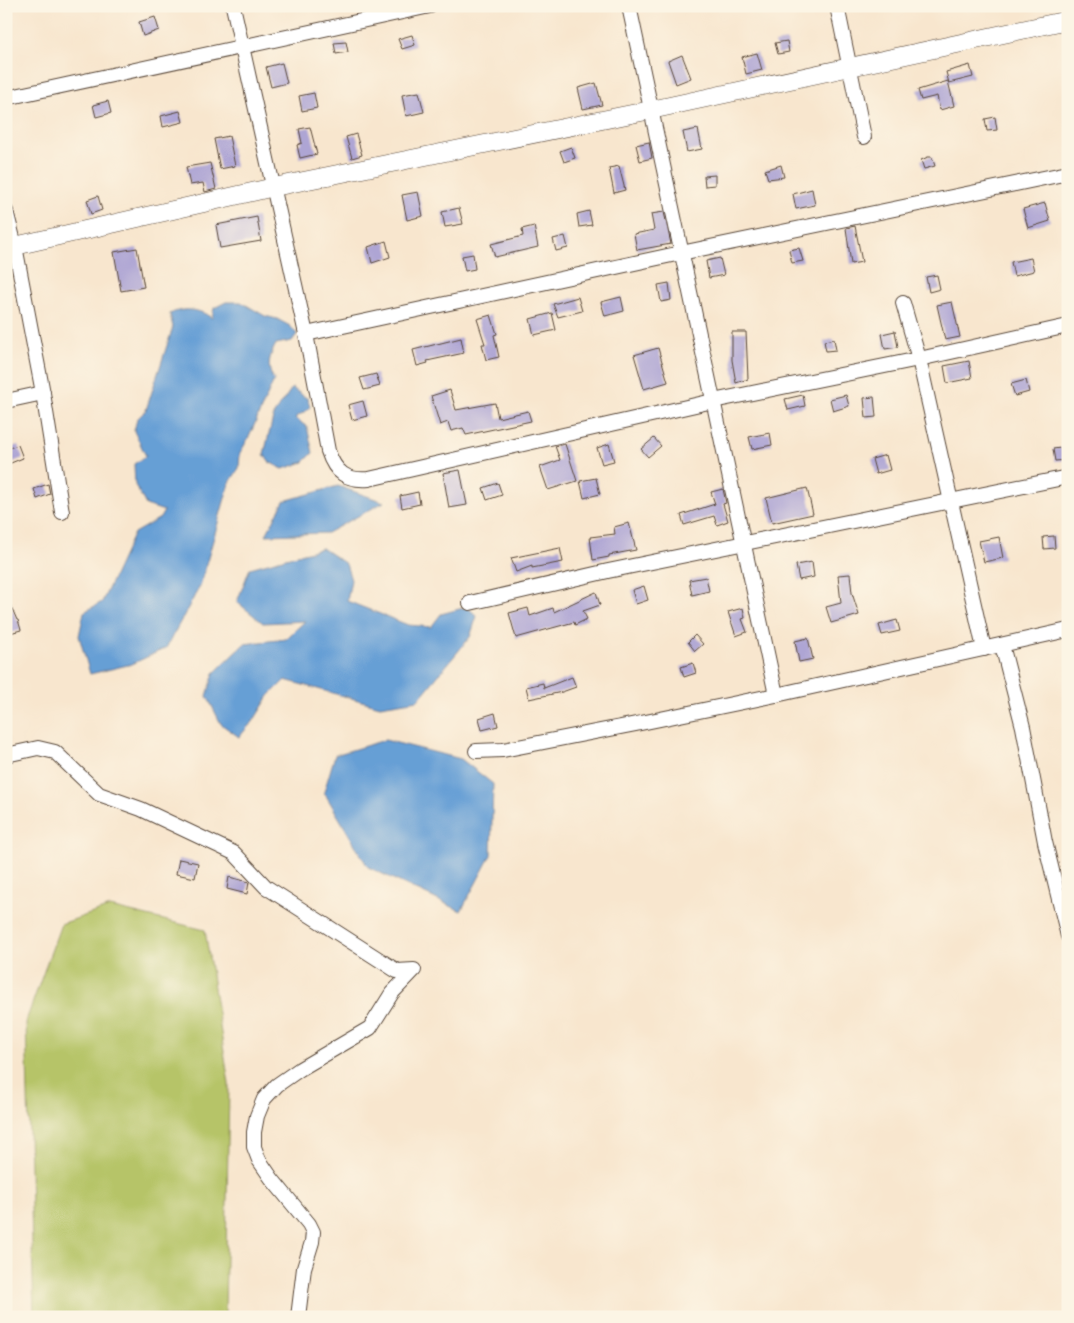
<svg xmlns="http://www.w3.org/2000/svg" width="1074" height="1323" font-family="'Balsamiq Sans',sans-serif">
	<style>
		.green { fill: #b6c467; stroke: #787742 }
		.water { fill: #669fd5; stroke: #50647a }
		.building { fill: #aea5d4 }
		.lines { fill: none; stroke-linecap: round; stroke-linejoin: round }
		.minor-casing { stroke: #574638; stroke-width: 16 }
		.tertiary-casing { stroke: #574638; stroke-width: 19 }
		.minor { stroke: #fff; stroke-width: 14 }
		.tertiary { stroke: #fff; stroke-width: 18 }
	</style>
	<rect width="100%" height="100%" fill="#fcf5e5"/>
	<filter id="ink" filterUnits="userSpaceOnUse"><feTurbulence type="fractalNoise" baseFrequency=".02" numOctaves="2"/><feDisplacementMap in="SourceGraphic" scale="10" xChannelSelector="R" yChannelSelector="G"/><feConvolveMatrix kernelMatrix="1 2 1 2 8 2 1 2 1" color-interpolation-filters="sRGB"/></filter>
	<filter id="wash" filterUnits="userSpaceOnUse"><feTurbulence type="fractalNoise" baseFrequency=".0096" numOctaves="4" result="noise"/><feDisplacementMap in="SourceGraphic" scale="20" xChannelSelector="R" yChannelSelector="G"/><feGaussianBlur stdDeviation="1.12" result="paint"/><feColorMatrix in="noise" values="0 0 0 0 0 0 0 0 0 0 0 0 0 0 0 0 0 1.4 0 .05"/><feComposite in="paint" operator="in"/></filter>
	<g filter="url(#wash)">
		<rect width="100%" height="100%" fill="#f8e6ce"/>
		<!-- green -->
		<path class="green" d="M 110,907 L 205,930 L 229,1084 L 225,1317 L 34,1317 L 26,1021 L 61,924 Z"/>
		<!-- water -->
		<g class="water">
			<path d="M 226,302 L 241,302 L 265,316 L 277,319 L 290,326 L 297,334 L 292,341 L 276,344 C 269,357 266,367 274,380 L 249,437 L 240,453 L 239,468 L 229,484 L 200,586 L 166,648 L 132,664 L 90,674 L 79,636 L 84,612 L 102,602 L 134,533 L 160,518 L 164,511 L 146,505 L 135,485 L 134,464 L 146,456 L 134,431 L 137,419 L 146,410 L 173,327 L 170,314 C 183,307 200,309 212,318 L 214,308 Z"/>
			<path d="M 292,388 L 308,399 L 310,408 L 295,418 L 307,427 L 313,453 L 304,462 L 283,469 L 269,462 L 264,454 L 274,414 Z"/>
			<path d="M 338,486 L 384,502 L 327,533 L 266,535 L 284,501 Z"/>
			<path d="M 322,548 L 346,564 L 351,580 L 347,601 L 408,625 L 431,627 L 441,614 L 467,607 L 477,616 L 470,637 L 418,700 L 380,706 L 285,680 L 269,696 L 254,720 L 239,737 L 221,724 L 207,696 L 214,673 L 244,644 L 286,639 L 305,621 L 263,623 L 237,602 L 250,568 Z"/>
			<path d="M 385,740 L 461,759 L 493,784 L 491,855 L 461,911 L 368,867 L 324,792 L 335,755 Z"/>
		</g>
		<g id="blocks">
			<!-- building -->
			<g class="building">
				<path d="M 155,17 L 159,30 L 143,36 L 139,22 Z"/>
				<path d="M 412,35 L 415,45 L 402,49 L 398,39 Z"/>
				<path d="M 787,41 L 789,52 L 778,54 L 775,43 Z"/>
				<path d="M 346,42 L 348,52 L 336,54 L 334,43 Z"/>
				<path d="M 757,53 L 762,70 L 746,74 L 742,57 Z"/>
				<path d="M 682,55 L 691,78 L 676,84 L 668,61 Z"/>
				<path d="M 282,63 L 287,83 L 271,87 L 266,67 Z"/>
				<path d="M 970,65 L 973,77 L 949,83 L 946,72 Z"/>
				<path d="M 948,81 L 954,106 L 940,110 L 937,96 L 921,100 L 918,90 Z"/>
				<path d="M 596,83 L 602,105 L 583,109 L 578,88 Z"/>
				<path d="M 419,92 L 424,112 L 406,116 L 402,95 Z"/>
				<path d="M 314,93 L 317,108 L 302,111 L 299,96 Z"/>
				<path d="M 108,101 L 111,113 L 96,117 L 93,105 Z"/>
				<path d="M 180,111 L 183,122 L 163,127 L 161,116 Z"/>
				<path d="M 995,117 L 997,130 L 987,131 L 985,119 Z"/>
				<path d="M 310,127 L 317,154 L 300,158 L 297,145 L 302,143 L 299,129 Z"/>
				<path d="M 698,129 L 702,149 L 687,152 L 683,132 Z"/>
				<path d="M 356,134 L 362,155 L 352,158 L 346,137 Z"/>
				<path d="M 229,136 L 235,166 L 220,169 L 214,139 Z"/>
				<path d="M 649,142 L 652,158 L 640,161 L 636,145 Z"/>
				<path d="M 571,147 L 575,158 L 564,162 L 560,151 Z"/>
				<path d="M 928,157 L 932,157 L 935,166 L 924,169 L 921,160 Z"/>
				<path d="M 210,163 L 216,189 L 205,192 L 203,183 L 190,185 L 186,167 Z"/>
				<path d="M 781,165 L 784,177 L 768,179 L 765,170 Z"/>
				<path d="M 619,166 L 625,190 L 614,193 L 609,168 Z"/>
				<path d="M 715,175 L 715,185 L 705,186 L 704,176 Z"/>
				<path d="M 812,189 L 815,205 L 796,209 L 793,194 Z"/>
				<path d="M 418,192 L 423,216 L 407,220 L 402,195 Z"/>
				<path d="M 98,196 L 102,210 L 91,214 L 87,200 Z"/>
				<path d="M 1045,203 L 1050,221 L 1028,228 L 1023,209 Z"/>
				<path d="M 459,208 L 463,224 L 445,227 L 442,212 Z"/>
				<path d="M 589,211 L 592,225 L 579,227 L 577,214 Z"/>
				<path d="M 664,212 L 671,244 L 637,250 L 634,234 L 654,230 L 651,214 Z"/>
				<path d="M 257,217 L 261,241 L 220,248 L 216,225 Z"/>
				<path d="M 534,226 L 538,247 L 495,257 L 491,244 L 523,236 L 522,229 Z"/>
				<path d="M 855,226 L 862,262 L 851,264 L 846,228 Z"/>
				<path d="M 565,236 L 568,248 L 556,251 L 553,239 Z"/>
				<path d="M 386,241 L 390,257 L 372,263 L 368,247 Z"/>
				<path d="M 137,248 L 144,287 L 121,291 L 114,252 Z"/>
				<path d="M 799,248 L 803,261 L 792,263 L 789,250 Z"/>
				<path d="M 473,254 L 475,269 L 465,271 L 462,256 Z"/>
				<path d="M 720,258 L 724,275 L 709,278 L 706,261 Z"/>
				<path d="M 1031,258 L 1034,271 L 1014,276 L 1011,262 Z"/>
				<path d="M 937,275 L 940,289 L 929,292 L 926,277 Z"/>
				<path d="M 669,283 L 671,300 L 661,302 L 658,285 Z"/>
				<path d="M 578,297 L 582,311 L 558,317 L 553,304 Z"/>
				<path d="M 621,297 L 624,311 L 605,316 L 601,302 Z"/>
				<path d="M 952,302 L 960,337 L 945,340 L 937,305 Z"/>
				<path d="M 552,313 L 556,330 L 534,335 L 530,319 Z"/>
				<path d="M 491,315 L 497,334 L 494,335 L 499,357 L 486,360 L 482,344 L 485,344 L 477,319 Z"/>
				<path d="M 895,331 L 898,347 L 885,349 L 882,334 Z"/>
				<path d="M 732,332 L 746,332 L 748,379 L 736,383 L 732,360 Z"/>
				<path d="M 461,338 L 464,353 L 427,361 L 428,363 L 417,366 L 413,350 Z"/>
				<path d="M 834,339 L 836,350 L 826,351 L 824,341 Z"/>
				<path d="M 658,348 L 668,382 L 644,389 L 634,355 Z"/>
				<path d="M 969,361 L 972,378 L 947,383 L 944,366 Z"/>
				<path d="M 376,374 L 380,386 L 364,390 L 360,378 Z"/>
				<path d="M 1026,380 L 1029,392 L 1015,396 L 1011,384 Z"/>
				<path d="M 450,390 L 456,410 L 495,403 L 498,418 L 528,411 L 531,421 L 466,435 L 463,428 L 451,431 L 448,422 L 440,425 L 431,396 Z"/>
				<path d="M 803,395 L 805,406 L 788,410 L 785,399 Z"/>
				<path d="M 846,395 L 849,406 L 833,411 L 830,399 Z"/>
				<path d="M 874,397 L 876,417 L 866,418 L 864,398 Z"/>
				<path d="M 363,401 L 367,416 L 352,420 L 348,405 Z"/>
				<path d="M 770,433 L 772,445 L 752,449 L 749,437 Z"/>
				<path d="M 654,438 L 661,446 L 648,457 L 641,449 Z"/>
				<path d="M 565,444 L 577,481 L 548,490 L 540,467 L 560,460 L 555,446 Z"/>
				<path d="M 609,444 L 614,461 L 602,464 L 597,448 Z"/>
				<path d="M 18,445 L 23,458 L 6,465 L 6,449 Z"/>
				<path d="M 1068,447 L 1068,460 L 1055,461 L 1053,449 Z"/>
				<path d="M 886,455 L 890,470 L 876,474 L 872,459 Z"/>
				<path d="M 460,470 L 467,505 L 449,508 L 443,473 Z"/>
				<path d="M 596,478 L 600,494 L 584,498 L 580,481 Z"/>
				<path d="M 498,483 L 502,495 L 487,500 L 483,488 Z"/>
				<path d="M 48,484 L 50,494 L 37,499 L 34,489 Z"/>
				<path d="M 807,488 L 813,514 L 772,523 L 766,498 Z"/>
				<path d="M 723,489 L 726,503 L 723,504 L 728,521 L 717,525 L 714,516 L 684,525 L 681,515 L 715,504 L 711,492 Z"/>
				<path d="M 418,492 L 420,504 L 402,508 L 400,496 Z"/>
				<path d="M 629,523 L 636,550 L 609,555 L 609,557 L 593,560 L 590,537 L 615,534 L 614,527 Z"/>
				<path d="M 1054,536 L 1055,548 L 1044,549 L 1043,537 Z"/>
				<path d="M 999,537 L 1003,558 L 984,562 L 979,541 Z"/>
				<path d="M 560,548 L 563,562 L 532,568 L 532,566 L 516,572 L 511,558 Z"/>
				<path d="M 812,562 L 814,577 L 799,580 L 796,565 Z"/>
				<path d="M 850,574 L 852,593 L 859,615 L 831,623 L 826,607 L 841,603 L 838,575 Z"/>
				<path d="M 706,577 L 709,591 L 692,595 L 689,580 Z"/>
				<path d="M 644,586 L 648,600 L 636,604 L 632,590 Z"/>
				<path d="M 596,592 L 600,605 L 583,611 L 587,619 L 575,625 L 574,622 L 516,638 L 509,613 L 528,608 L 530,616 L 553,608 L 554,612 Z"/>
				<path d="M 6,595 L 17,620 L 18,620 L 21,630 L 10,633 L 6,621 Z"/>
				<path d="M 743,608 L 745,618 L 742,619 L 747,632 L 736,636 L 728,612 Z"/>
				<path d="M 897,620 L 900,631 L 882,635 L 879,625 Z"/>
				<path d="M 695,635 L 703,644 L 695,651 L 688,642 Z"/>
				<path d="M 808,638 L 813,659 L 799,662 L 795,641 Z"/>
				<path d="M 693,663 L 696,673 L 684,677 L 681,667 Z"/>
				<path d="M 572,677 L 576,687 L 562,692 L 529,699 L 526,687 L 543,683 L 544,688 Z"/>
				<path d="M 495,713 L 498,726 L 482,730 L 479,718 Z"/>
				<path d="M 179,859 L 198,863 L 195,878 L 176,874 Z"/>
				<path d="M 229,877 L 249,882 L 247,894 L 227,889 Z"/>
			</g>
		</g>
	</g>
	<g filter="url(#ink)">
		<use href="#blocks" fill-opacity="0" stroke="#574638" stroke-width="1"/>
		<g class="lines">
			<defs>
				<g id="minor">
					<path d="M 233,6 L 306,334 L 328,451 C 335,473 347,481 369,479 L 713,401 L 919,359 L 1068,326"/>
					<path d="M 629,6 L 776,695"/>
					<path d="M 837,6 L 864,137"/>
					<path d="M 6,98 L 430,6"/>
					<path d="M 6,211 L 15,246 L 43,393 L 6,401"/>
					<path d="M 903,303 L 919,359 L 984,649"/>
					<path d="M 306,334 L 681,253 L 1068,173"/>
					<path d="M 43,393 L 62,512"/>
					<path d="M 470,603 L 608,571 L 1068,477"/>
					<path d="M 1002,645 L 1023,727 L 1045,842 L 1068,936"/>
					<path d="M 476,751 L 503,750 L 636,724 L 776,695 L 1068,630"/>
					<path d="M 6,755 L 38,748 L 55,752 L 99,794 L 141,809 L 234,853 L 266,887 L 397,971 L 414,970 L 392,993 L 370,1028 L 300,1069 L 277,1085 L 264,1099 L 257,1116 L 254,1132 L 254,1147 L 259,1160 L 272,1179 L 309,1224 L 313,1232 L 312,1242 L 304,1268 L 298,1317"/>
				</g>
				<path id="tertiary" d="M 6,248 L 274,187 L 651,110 L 1068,20"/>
			</defs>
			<!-- minor casing -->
			<use href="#minor" class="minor-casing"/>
			<!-- tertiary casing -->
			<use href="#tertiary" class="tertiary-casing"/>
			<!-- minor -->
			<use href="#minor" class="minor"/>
			<!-- tertiary -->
			<use href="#tertiary" class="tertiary"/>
		</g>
	</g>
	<!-- margin -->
	<rect width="1074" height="1323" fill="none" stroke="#fcf5e5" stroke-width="25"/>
</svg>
